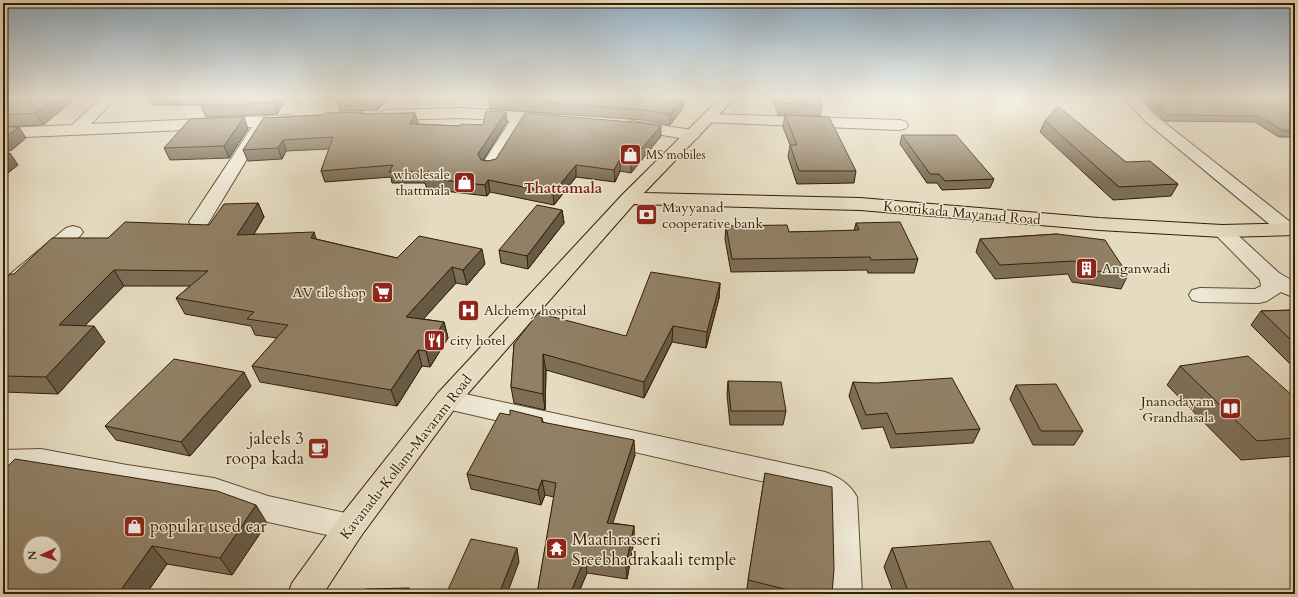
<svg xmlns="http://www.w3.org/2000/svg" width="1298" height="597" font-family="Cardo,serif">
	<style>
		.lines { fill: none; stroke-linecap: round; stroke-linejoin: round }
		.minor-casing { stroke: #614d32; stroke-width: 2 }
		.major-casing { stroke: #351e02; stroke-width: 2 }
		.minor { fill: #eee8d6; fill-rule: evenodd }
		.major { fill: #e5dbc0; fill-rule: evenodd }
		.wall { fill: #7d6e57; stroke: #351e02 }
		.shaded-wall { fill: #665a47; stroke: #351e02 }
		.building { fill: #918065; stroke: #351e02; fill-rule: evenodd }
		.labels { text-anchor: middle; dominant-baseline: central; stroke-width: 3; stroke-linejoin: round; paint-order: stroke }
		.far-poi-label { font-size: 12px; fill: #351e02; stroke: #eee8d6; text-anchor: start }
		.poi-label { font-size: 14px; fill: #351e02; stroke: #eee8d6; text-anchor: start }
		.street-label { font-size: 14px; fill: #351e02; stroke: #eee8d6 }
		.neighbourhood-label { font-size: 15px; font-weight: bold; fill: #7a1f14; stroke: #eee8d6 }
		.near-poi-label { font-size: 17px; fill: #351e02; stroke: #eee8d6; text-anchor: start }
	</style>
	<rect width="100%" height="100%" fill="#e5dbc0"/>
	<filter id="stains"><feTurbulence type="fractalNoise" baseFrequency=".005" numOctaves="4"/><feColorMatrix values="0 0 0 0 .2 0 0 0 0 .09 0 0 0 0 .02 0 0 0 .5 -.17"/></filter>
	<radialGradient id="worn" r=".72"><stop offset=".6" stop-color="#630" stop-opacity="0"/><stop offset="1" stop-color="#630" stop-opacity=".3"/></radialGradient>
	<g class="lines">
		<defs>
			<g id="minor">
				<path d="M 102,97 L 117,97 L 91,124 L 290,115 L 295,117 L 298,120 L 295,123 L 267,126 L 209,222 L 206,226 L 199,228 L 192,226 L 189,222 L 252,127 L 3,138 L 3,128 L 72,125 Z"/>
				<path d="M 1123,97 L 1138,97 L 1155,115 L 1294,225 L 1294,233 L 1287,235 L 1280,233 L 1145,121 Z"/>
				<path d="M 463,108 L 552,114 L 557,116 L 560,119 L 557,122 L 552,124 L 525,122 L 496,170 L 490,171 L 484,170 L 481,166 L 510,121 L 463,118 L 386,120 L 381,118 L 378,115 L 381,112 L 386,110 Z"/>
				<path d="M 707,114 L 900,120 L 906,122 L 908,125 L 906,128 L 900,130 L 702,122 L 699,119 L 702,116 Z"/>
				<path d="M 632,121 L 692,130 L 698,132 L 700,135 L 698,138 L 692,140 L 626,129 L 624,126 L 626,123 Z"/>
				<path d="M 1222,225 L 1229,227 L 1279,273 L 1295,282 L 1295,298 L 1281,292 L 1267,301 L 1259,303 L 1200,302 L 1192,300 L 1189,295 L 1192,290 L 1200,288 L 1255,289 L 1261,286 L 1260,280 L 1212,231 L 1215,227 Z"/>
				<path d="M 73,226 L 80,228 L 83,232 L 80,236 L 11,296 L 3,298 L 3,280 L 66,228 Z"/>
				<path d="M 447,390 L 825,472 C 839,477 850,484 857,497 L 862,594 L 830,594 L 828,503 L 817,494 L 438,407 L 434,400 L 438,393 Z"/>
				<path d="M 41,449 L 127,465 L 214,478 L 268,496 L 350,514 L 361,518 L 365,527 L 361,536 L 350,540 L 268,522 L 213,502 L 127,489 L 41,471 L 3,472 L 3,450 Z"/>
			</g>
			<path id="major" d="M 721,97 L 736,97 L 644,193 L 860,198 L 1099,218 L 1222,225 L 1295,223 L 1295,235 L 1222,237 L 1099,230 L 860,210 L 634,204 L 456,407 L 361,536 L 323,594 L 288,594 L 292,583 L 339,518 L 438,393 L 623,194 Z"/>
		</defs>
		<!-- minor casing -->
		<use href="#minor" class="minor-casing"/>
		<!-- major casing -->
		<use href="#major" class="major-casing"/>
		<!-- minor -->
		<use href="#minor" class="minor"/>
		<!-- major -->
		<use href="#major" class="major"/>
	</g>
	<!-- wall -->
	<g class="wall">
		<path d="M 3,97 L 77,97 L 43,125 L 3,127 Z"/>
		<path d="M 149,97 L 287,97 L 277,114 L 206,117 L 201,106 L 202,105 L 153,105 Z"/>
		<path d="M 389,97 L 378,110 L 340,111 L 337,100 Z"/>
		<path d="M 772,97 L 819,97 L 818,97 L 822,105 L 820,116 L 778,115 Z"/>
		<path d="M 1140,97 L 1295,97 L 1295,137 L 1279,137 L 1255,122 L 1165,121 Z"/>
		<path d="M 489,98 L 682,109 L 670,125 L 643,120 L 490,109 Z"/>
		<path d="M 363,112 L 364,114 L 415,113 L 418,124 L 460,126 L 483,125 L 507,122 L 483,160 L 488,161 L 661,136 L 631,173 L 620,171 L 615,182 L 576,177 L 554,205 L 490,192 L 487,196 L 427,189 L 425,183 L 392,183 L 391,177 L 325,182 L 321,171 L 329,149 L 286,151 L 282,159 L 248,161 L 243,150 L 266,118 L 322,115 Z"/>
		<path d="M 785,115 L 856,171 L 854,183 L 797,184 L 788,157 L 790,145 L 783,127 Z"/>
		<path d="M 1045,121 L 1126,162 L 1178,184 L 1171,196 L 1113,200 L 1040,132 Z"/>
		<path d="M 248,129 L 229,158 L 170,160 L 164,148 Z"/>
		<path d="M 902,135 L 994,179 L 990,188 L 942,190 L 937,183 L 927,183 L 900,144 Z"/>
		<path d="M 258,203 L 264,217 L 254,234 L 316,239 L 397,258 L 485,264 L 467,285 L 456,283 L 423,319 L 444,322 L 448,338 L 430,367 L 422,366 L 397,406 L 260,382 L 252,366 L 277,338 L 255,335 L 251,326 L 185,314 L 176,298 L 190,286 L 124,286 L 85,325 L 105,342 L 58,394 L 3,392 L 3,282 L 14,274 L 108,238 L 209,225 Z"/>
		<path d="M 562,210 L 564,223 L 528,269 L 501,263 L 499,250 Z"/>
		<path d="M 856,223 L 918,259 L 914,273 L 868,273 L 867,270 L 731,272 L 725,239 L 726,226 L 789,232 L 854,231 Z"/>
		<path d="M 1057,234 L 1128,275 L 1121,289 L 1072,282 L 1068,274 L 995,279 L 976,252 L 980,239 Z"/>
		<path d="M 720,283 L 719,298 L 706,348 L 672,342 L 644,398 L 546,370 L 545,410 L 514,403 L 511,387 L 514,344 L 626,336 Z"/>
		<path d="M 1295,310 L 1295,369 L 1251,325 L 1261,311 Z"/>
		<path d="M 1180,366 L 1295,398 L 1295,456 L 1241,460 L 1167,385 Z"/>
		<path d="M 728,381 L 786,411 L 783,425 L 730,425 L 727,395 Z"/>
		<path d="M 853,382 L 980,429 L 973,443 L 891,448 L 883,427 L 862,429 L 849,396 Z"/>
		<path d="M 1016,385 L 1083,431 L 1074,445 L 1033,445 L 1010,399 Z"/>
		<path d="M 251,386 L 190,456 L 116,440 L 105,426 Z"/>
		<path d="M 510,415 L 542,418 L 543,422 L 635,455 L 612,523 L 634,526 L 634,541 L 627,579 L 587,573 L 578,594 L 537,594 L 554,497 L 545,495 L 541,505 L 471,489 L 467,474 Z"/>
		<path d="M 3,471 L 267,523 L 232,575 L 167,564 L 146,594 L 3,594 Z"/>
		<path d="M 765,473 L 832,594 L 746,594 Z"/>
		<path d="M 892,548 L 1016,594 L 894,594 L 884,567 Z"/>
	</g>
	<!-- shaded-wall -->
	<g class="shaded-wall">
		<path d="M 57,97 L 77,97 L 43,125 L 36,113 Z"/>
		<path d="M 277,97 L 287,97 L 277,114 L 273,103 Z"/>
		<path d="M 376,97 L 389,97 L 378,110 L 375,98 Z"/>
		<path d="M 684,97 L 688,97 L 682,109 L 670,125 L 670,114 Z"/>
		<path d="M 506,112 L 507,122 L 480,165 L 478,154 Z"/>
		<path d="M 415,113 L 418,124 L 413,135 L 410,124 Z"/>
		<path d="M 244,117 L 248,129 L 229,158 L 224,146 Z"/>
		<path d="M 661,126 L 661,136 L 631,173 L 631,161 Z"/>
		<path d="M 19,127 L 26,138 L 12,150 L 3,153 L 3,139 Z"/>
		<path d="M 283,140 L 286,151 L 282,159 L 278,148 Z"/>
		<path d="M 10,153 L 18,165 L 3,177 L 3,159 Z"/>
		<path d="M 620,159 L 620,171 L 615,182 L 614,170 Z"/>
		<path d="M 576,165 L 576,177 L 554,205 L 553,193 Z"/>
		<path d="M 488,180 L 490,192 L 487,196 L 485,185 Z"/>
		<path d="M 258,203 L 264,217 L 244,250 L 237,235 Z"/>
		<path d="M 562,210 L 564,223 L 528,269 L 527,256 Z"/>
		<path d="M 314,232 L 319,247 L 311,238 Z"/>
		<path d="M 482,249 L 485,264 L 467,285 L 463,270 Z"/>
		<path d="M 452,267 L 456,283 L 411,333 L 406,317 Z"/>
		<path d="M 114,270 L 124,286 L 70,341 L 59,325 Z"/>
		<path d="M 720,283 L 719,298 L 706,348 L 707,332 Z"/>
		<path d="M 444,322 L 448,338 L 430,367 L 426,351 Z"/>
		<path d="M 94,326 L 105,342 L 58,394 L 46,377 Z"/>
		<path d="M 673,326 L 672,342 L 644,398 L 644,382 Z"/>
		<path d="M 418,350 L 422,366 L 397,406 L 391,390 Z"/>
		<path d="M 543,354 L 546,370 L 545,410 L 543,394 Z"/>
		<path d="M 244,372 L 251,386 L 190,456 L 181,442 Z"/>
		<path d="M 634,440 L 635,455 L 608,538 L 607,523 Z"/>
		<path d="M 542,480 L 545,495 L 541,505 L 538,490 Z"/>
		<path d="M 256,505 L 267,523 L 232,575 L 220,558 Z"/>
		<path d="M 634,526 L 634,541 L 627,579 L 626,564 Z"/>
		<path d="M 152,546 L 167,564 L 146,594 L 118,594 Z"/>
		<path d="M 517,548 L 519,562 L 507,594 L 499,594 Z"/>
		<path d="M 585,558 L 587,573 L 578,594 L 570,594 Z"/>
		<path d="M 409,588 L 412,594 L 408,594 Z"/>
	</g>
	<!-- building -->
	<g class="building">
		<path d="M 3,97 L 57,97 L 36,113 L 3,115 Z"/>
		<path d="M 210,97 L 277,97 L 273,103 L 201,106 Z"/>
		<path d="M 340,97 L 376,97 L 375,98 L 337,100 Z"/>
		<path d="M 489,97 L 684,97 L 670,114 L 643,110 L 489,98 Z"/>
		<path d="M 777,97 L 818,97 L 822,105 L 780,103 Z"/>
		<path d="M 1149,97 L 1295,97 L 1295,109 L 1292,109 L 1295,111 L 1295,131 L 1283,131 L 1259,116 L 1168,115 Z"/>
		<path d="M 1058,106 L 1126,162 L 1150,161 L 1178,184 L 1119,187 L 1045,121 Z"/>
		<path d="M 486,111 L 506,112 L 478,154 L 481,160 L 488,161 L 496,159 L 525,113 L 643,123 L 661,126 L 631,161 L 620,159 L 614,170 L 576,165 L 553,193 L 488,180 L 485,185 L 424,178 L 429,172 L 389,172 L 393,165 L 321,171 L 333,137 L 283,140 L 278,148 L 243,150 L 264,117 L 266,117 L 265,118 L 322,115 L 326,113 L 363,112 L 360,114 L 415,113 L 410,124 L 460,126 L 461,124 L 483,125 Z"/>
		<path d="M 785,115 L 829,117 L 856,171 L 799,171 L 790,145 L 797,145 Z"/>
		<path d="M 244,117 L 224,146 L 164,148 L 190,119 Z"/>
		<path d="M 3,127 L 19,127 L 3,139 Z"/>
		<path d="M 902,135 L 956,135 L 994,179 L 945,181 L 939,174 L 930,174 Z"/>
		<path d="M 10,153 L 3,159 L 3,154 Z"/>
		<path d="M 258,203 L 237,235 L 314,232 L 311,238 L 397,258 L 419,236 L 482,249 L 463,270 L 452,267 L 406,317 L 444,322 L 426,351 L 418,350 L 391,390 L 252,366 L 288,325 L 247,319 L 254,312 L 176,298 L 208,271 L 114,270 L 59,325 L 94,326 L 46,377 L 3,376 L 3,282 L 10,274 L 14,274 L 52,238 L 108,238 L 125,222 L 209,225 L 224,204 Z"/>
		<path d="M 537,205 L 562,210 L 527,256 L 499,250 Z"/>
		<path d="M 900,222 L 918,259 L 871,260 L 870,257 L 732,259 L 726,226 L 787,225 L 789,232 L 859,230 L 856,223 Z"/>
		<path d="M 1057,234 L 1105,240 L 1128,275 L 1079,269 L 1075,261 L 1000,265 L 980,239 Z"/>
		<path d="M 651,272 L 720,283 L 707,332 L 673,326 L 644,382 L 543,354 L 543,394 L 511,387 L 514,344 L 538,313 L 626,336 Z"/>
		<path d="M 1295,310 L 1295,344 L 1261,311 Z"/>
		<path d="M 1248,356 L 1295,398 L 1295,438 L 1257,441 L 1180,366 Z"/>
		<path d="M 174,359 L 244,372 L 181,442 L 105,426 Z"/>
		<path d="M 952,378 L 980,429 L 896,434 L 887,413 L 866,415 L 853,382 L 876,383 Z"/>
		<path d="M 728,381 L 781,382 L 786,411 L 731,411 Z"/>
		<path d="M 1056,384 L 1083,431 L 1041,431 L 1016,385 Z"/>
		<path d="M 510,410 L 542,418 L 542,422 L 634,440 L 607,523 L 634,526 L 626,564 L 585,558 L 570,594 L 537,594 L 556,483 L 542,480 L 538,490 L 467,474 L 500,413 L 510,415 Z"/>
		<path d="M 15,459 L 217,491 L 256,505 L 220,558 L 152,546 L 118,594 L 3,594 L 3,471 ZM 30,543 L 54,543 L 54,567 L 30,567 Z"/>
		<path d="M 765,473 L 832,487 L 834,569 L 832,594 L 805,594 L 748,580 Z"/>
		<path d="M 471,539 L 517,548 L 499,594 L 446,594 Z"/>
		<path d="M 990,541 L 1016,594 L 909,594 L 892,548 Z"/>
		<path d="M 409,588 L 408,594 L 364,594 L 365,589 Z"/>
	</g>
	<!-- sky -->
	<linearGradient id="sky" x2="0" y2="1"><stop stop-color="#8faabe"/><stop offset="0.54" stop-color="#f3efe3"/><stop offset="1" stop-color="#f3efe3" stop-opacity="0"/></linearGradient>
	<rect width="1298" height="180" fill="url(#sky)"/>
	<!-- icons -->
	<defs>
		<symbol id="shop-square" viewBox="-11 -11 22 22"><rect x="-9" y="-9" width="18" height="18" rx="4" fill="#8f2418" stroke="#eee8d6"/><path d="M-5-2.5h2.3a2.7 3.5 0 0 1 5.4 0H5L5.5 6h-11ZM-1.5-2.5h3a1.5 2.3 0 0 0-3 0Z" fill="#fff"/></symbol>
		<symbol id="bank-square" viewBox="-11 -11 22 22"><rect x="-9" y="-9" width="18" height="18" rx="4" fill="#8f2418" stroke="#eee8d6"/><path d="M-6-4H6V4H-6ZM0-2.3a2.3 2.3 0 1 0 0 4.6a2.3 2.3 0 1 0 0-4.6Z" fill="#fff"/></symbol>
		<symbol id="building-square" viewBox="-11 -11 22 22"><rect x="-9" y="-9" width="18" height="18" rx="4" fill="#8f2418" stroke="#eee8d6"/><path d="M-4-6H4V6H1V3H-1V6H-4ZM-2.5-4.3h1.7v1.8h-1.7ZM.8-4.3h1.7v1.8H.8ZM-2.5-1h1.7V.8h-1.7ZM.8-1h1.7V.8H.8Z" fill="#fff"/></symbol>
		<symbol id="supermarket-square" viewBox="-11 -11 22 22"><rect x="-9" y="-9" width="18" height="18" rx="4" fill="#8f2418" stroke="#eee8d6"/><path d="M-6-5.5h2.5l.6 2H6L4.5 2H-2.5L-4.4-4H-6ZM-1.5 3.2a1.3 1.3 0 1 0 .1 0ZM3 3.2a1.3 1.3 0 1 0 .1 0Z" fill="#fff"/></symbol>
		<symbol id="hospital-square" viewBox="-11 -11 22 22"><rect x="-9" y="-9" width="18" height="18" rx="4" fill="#8f2418" stroke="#eee8d6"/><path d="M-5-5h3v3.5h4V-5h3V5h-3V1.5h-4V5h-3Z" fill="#fff"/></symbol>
		<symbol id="restaurant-square" viewBox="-11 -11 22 22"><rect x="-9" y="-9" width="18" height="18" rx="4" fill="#8f2418" stroke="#eee8d6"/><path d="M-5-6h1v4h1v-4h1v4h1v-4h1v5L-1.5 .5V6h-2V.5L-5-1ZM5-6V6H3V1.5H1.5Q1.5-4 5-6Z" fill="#fff"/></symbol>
		<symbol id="library-square" viewBox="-11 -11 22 22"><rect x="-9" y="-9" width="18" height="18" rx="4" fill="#8f2418" stroke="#eee8d6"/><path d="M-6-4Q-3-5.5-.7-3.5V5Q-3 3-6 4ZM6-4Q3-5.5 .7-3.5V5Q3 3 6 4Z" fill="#fff"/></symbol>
		<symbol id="cafe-square" viewBox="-11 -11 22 22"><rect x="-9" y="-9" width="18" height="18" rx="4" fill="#8f2418" stroke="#eee8d6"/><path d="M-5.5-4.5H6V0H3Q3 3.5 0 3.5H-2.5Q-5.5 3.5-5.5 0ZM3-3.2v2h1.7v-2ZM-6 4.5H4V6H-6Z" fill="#fff"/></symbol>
		<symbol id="temple-square" viewBox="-11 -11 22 22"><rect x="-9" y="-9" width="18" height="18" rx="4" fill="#8f2418" stroke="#eee8d6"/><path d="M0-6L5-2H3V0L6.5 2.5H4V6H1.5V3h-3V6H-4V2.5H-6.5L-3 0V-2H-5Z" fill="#fff"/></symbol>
	</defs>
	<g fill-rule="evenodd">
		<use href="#shop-square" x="618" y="142" width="25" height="25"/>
		<use href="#shop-square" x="452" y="170" width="25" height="25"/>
		<use href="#bank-square" x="634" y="202" width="25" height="25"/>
		<use href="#building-square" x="1074" y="256" width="25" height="25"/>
		<use href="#supermarket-square" x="370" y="280" width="25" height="25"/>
		<use href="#hospital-square" x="456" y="298" width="25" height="25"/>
		<use href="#restaurant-square" x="422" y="328" width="25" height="25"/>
		<use href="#library-square" x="1218" y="396" width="25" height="25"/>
		<use href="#cafe-square" x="306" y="436" width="25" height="25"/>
		<use href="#shop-square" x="122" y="514" width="25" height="25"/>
		<use href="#temple-square" x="544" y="536" width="25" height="25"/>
	</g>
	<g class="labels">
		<!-- far-poi labels -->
		<g class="far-poi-label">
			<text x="646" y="155">MS mobiles</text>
		</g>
		<!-- poi labels -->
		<g class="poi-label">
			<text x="450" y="174" text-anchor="end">wholesale<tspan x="450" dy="16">thattmala</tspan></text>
			<text x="662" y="207">Mayyanad<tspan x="662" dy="16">cooperative bank</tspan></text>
			<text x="1102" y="268">Anganwadi</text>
			<text x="366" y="292" text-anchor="end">AV tile shop</text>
			<text x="484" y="310">Alchemy hospital</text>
			<text x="450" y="340">city hotel</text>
			<text x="1214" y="401" text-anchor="end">Jnanodayam<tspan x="1214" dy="16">Grandhasala</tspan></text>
		</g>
		<!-- street labels -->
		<g class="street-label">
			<text transform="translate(962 213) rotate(5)">Koottikada Mayanad Road</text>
			<text transform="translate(406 457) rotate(-52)">Kavanadu-Kollam-Mavaram Road</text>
		</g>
		<!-- neighbourhood labels -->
		<g class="neighbourhood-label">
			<text x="563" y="188">Thattamala</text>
		</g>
		<!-- near-poi labels -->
		<g class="near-poi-label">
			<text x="304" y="438" text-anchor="end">jaleels 3<tspan x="304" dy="20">roopa kada</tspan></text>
			<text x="150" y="526">popular used car</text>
			<text x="572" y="539">Maathrasseri<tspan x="572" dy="20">Sreebhadrakaali temple</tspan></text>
		</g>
	</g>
	<!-- margin -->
	<rect width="1298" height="597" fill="none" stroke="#e5dbc0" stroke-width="16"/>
	<rect x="4" y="4" width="1290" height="589" fill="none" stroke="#351e02" stroke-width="2"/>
	<rect x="8" y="8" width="1282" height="581" fill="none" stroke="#351e02"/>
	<!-- north arrow -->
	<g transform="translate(42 555) rotate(267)"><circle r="19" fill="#eee8d6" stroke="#a49781"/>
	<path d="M0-3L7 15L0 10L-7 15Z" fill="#8f2418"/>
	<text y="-6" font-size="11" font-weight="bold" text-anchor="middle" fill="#351e02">N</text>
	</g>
	<rect width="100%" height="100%" filter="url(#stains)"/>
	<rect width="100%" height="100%" fill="url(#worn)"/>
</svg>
